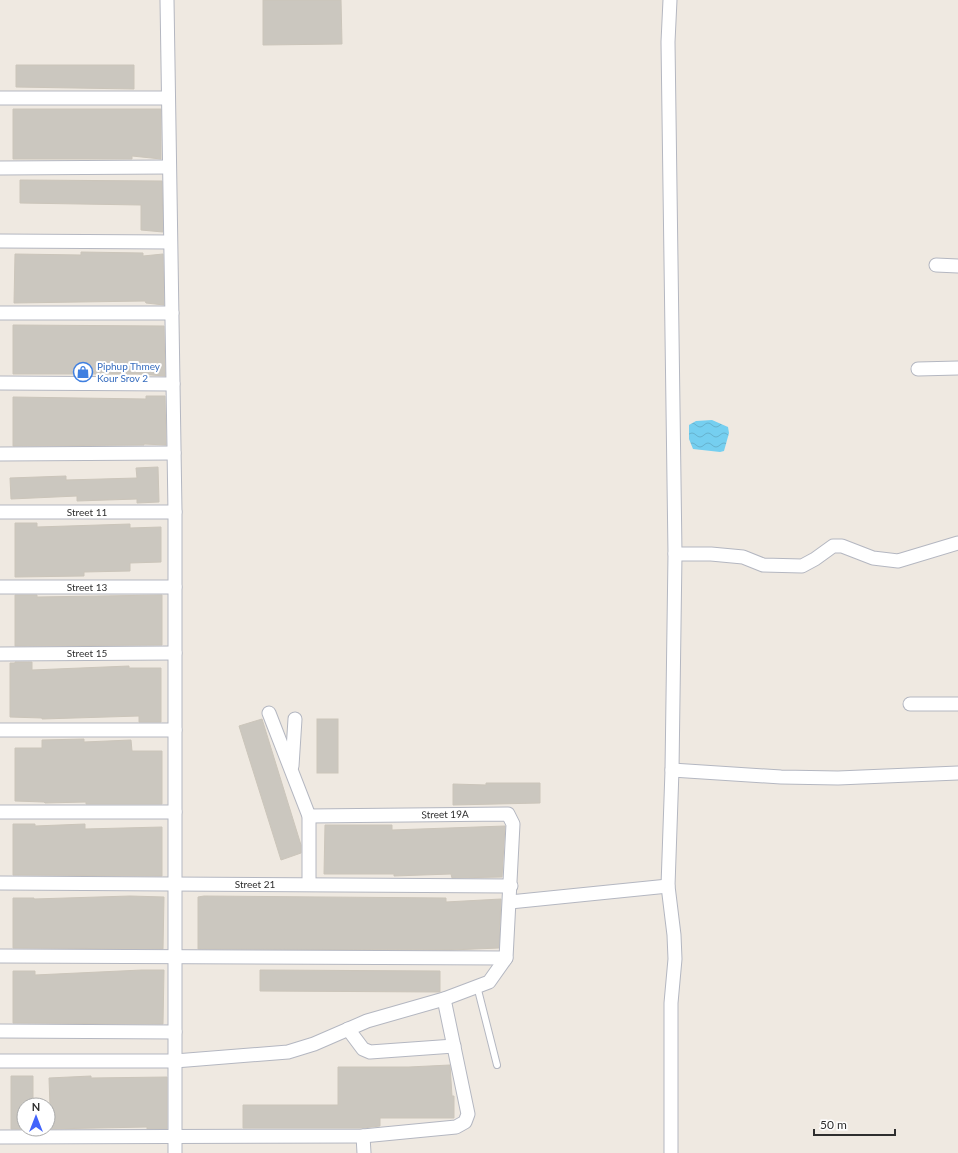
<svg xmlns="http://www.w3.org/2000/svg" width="958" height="1153" font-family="Lato,sans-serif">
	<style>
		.water { fill: url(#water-waves) }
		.building { fill: #cbc7bf; stroke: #cbc5ba }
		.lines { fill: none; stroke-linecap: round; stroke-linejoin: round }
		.service-casing { stroke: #b4b7c1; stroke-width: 8 }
		.minor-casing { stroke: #b4b7c1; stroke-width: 15 }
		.service { stroke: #fff; stroke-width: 6 }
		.minor { stroke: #fff; stroke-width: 13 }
		.labels { text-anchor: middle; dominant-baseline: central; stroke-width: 4; stroke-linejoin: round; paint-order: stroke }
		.shop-label { font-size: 10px; fill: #366cbe; stroke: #fff; text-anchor: start }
		.street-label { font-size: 10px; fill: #2e2e2e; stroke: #fff }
	</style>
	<defs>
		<pattern id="water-waves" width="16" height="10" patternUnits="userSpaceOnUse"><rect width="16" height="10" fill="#75cff0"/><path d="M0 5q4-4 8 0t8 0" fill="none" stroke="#66b2ce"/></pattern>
	</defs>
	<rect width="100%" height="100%" fill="#efe9e1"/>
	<!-- water -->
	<path class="water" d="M 712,420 L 728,427 L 729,433 L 724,451 L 720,452 L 693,449 L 689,439 L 689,425 L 696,421 Z"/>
	<!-- building -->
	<g class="building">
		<path d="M 263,0 L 341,0 L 342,44 L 263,45 Z"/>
		<path d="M 16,65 L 134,65 L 134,89 L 16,87 Z"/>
		<path d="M 13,109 L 161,109 L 161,159 L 132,156 L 132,159 L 13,159 Z"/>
		<path d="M 20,180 L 162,181 L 163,232 L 141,230 L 141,205 L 20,203 Z"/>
		<path d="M 81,252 L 143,253 L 143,256 L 163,254 L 164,305 L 146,303 L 145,301 L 14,303 L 15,254 L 81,255 Z"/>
		<path d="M 13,325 L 164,326 L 165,376 L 138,374 L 13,374 Z"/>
		<path d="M 146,396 L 165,396 L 166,445 L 144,444 L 144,445 L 13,446 L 13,397 L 146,399 Z"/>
		<path d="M 158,467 L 159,502 L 137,503 L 137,499 L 77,501 L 77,496 L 11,499 L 10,478 L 66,476 L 66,480 L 137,478 L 136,468 Z"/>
		<path d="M 15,523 L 37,523 L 37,527 L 130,524 L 130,528 L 161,527 L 161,562 L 130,563 L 130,571 L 84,572 L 84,576 L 15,577 Z"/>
		<path d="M 15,595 L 37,595 L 37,597 L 162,595 L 162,645 L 15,646 Z"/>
		<path d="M 15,662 L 32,662 L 32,670 L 129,666 L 129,668 L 161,668 L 161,722 L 139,722 L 139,716 L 42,719 L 42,718 L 10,717 L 10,663 L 15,663 Z"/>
		<path d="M 262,719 L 301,845 L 301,853 L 281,860 L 239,726 Z"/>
		<rect x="317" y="719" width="21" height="54"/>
		<path d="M 84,739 L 84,742 L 131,740 L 132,751 L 162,751 L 162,804 L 86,804 L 86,802 L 45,803 L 44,802 L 15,801 L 15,748 L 42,748 L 42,740 Z"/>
		<path d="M 486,783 L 540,783 L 540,803 L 453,805 L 453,784 L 486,785 Z"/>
		<path d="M 13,824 L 35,824 L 35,826 L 85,824 L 85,829 L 162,827 L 162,876 L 13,875 Z"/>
		<path d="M 325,825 L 392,825 L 392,830 L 505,826 L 502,877 L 452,878 L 451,874 L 394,876 L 394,874 L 324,874 Z"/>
		<path d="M 130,896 L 164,897 L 163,949 L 13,948 L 13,898 L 34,898 L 34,899 Z"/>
		<path d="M 204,896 L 446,898 L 446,902 L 501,899 L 499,948 L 451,950 L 198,949 L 198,897 Z"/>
		<path d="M 142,970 L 164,970 L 163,1024 L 13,1023 L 13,971 L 35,971 L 35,975 Z"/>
		<path d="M 260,970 L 440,971 L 440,992 L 260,991 Z"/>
		<path d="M 450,1065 L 452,1096 L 454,1096 L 454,1118 L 380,1118 L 380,1126 L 363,1128 L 243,1128 L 243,1105 L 338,1105 L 338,1067 L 409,1067 Z"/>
		<path d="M 11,1076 L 33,1076 L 33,1105 L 24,1105 L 24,1129 L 11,1129 Z"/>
		<path d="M 91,1076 L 91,1078 L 167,1077 L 167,1129 L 147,1129 L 147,1127 L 48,1129 L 48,1107 L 50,1107 L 49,1078 Z"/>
	</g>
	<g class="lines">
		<defs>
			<path id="service" d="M 477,986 L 497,1065"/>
			<g id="minor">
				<path d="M 167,0 L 175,512 L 175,1153"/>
				<path d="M 670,0 L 668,42 L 675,554 L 672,770 L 668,886 L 674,935 L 675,959 L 671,1003 L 671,1153"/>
				<path d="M 0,98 L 168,98"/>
				<path d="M 0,168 L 169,167"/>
				<path d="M 0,241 L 170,242"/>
				<path d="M 936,265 L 958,266"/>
				<path d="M 0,313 L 172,313"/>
				<path d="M 918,369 L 958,368"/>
				<path d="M 0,383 L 173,384"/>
				<path d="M 0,454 L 174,453"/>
				<path d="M 0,512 L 175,512"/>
				<path d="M 675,554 L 711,554 L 743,557 L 763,565 L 802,566 L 815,559 L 833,546 L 842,546 L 873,558 L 898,561 L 958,543"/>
				<path d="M 0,587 L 175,587"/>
				<path d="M 0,654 L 175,653"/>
				<path d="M 910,704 L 958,704"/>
				<path d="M 269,713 L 309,816 L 309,884"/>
				<path d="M 0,730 L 175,730"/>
				<path d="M 292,766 L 295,719"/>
				<path d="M 672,770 L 781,777 L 838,778 L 958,773"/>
				<path d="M 0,812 L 175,812"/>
				<path d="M 0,883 L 511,886"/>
				<path d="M 510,902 L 668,886"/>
				<path d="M 0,956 L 506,958"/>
				<path d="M 348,1029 L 363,1049 L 370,1052 L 454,1046"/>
				<path d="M 0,1031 L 175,1032"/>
				<path d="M 0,1061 L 175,1061 L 288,1052 L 314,1044 L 367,1021 L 444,999 L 489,982 L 506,958 L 513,824 L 508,814 L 309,816"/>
				<path d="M 363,1136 L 364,1153"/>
				<path d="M 0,1137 L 363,1136 L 456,1127 L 465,1122 L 468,1114 L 444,999"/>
			</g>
		</defs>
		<!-- service casing -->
		<use href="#service" class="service-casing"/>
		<!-- minor casing -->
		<use href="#minor" class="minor-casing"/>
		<!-- service -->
		<use href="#service" class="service"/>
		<!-- minor -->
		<use href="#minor" class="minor"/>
	</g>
	<!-- icons -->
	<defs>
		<symbol id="shop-ring" viewBox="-11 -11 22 22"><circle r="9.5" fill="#fff" stroke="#3f7fe0" stroke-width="1.5"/><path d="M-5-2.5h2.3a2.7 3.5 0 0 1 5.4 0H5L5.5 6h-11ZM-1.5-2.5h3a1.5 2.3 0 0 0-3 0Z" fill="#3f7fe0"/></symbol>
	</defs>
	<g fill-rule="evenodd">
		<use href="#shop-ring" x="72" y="361" width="22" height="22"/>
	</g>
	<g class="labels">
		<!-- shop labels -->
		<g class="shop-label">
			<text x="97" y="366">Piphup Thmey<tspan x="97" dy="12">Kour Srov 2</tspan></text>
		</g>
		<!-- street labels -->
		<g class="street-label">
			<text x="87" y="512">Street 11</text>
			<text x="87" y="587">Street 13</text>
			<text x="87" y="653">Street 15</text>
			<text transform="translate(445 814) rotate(-1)">Street 19A</text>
			<text x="255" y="884">Street 21</text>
		</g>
	</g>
	<!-- north arrow -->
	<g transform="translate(36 1117)"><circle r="19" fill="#ffffff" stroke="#ababab"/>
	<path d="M0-3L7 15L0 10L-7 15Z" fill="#4264fb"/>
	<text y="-6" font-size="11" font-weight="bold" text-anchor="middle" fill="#2e2e2e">N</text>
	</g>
	<!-- scale -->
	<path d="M814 1129v6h81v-6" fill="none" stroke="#2e2e2e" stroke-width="2"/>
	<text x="820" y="1129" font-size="12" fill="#2e2e2e" stroke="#ffffff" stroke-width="3" paint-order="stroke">50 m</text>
</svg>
